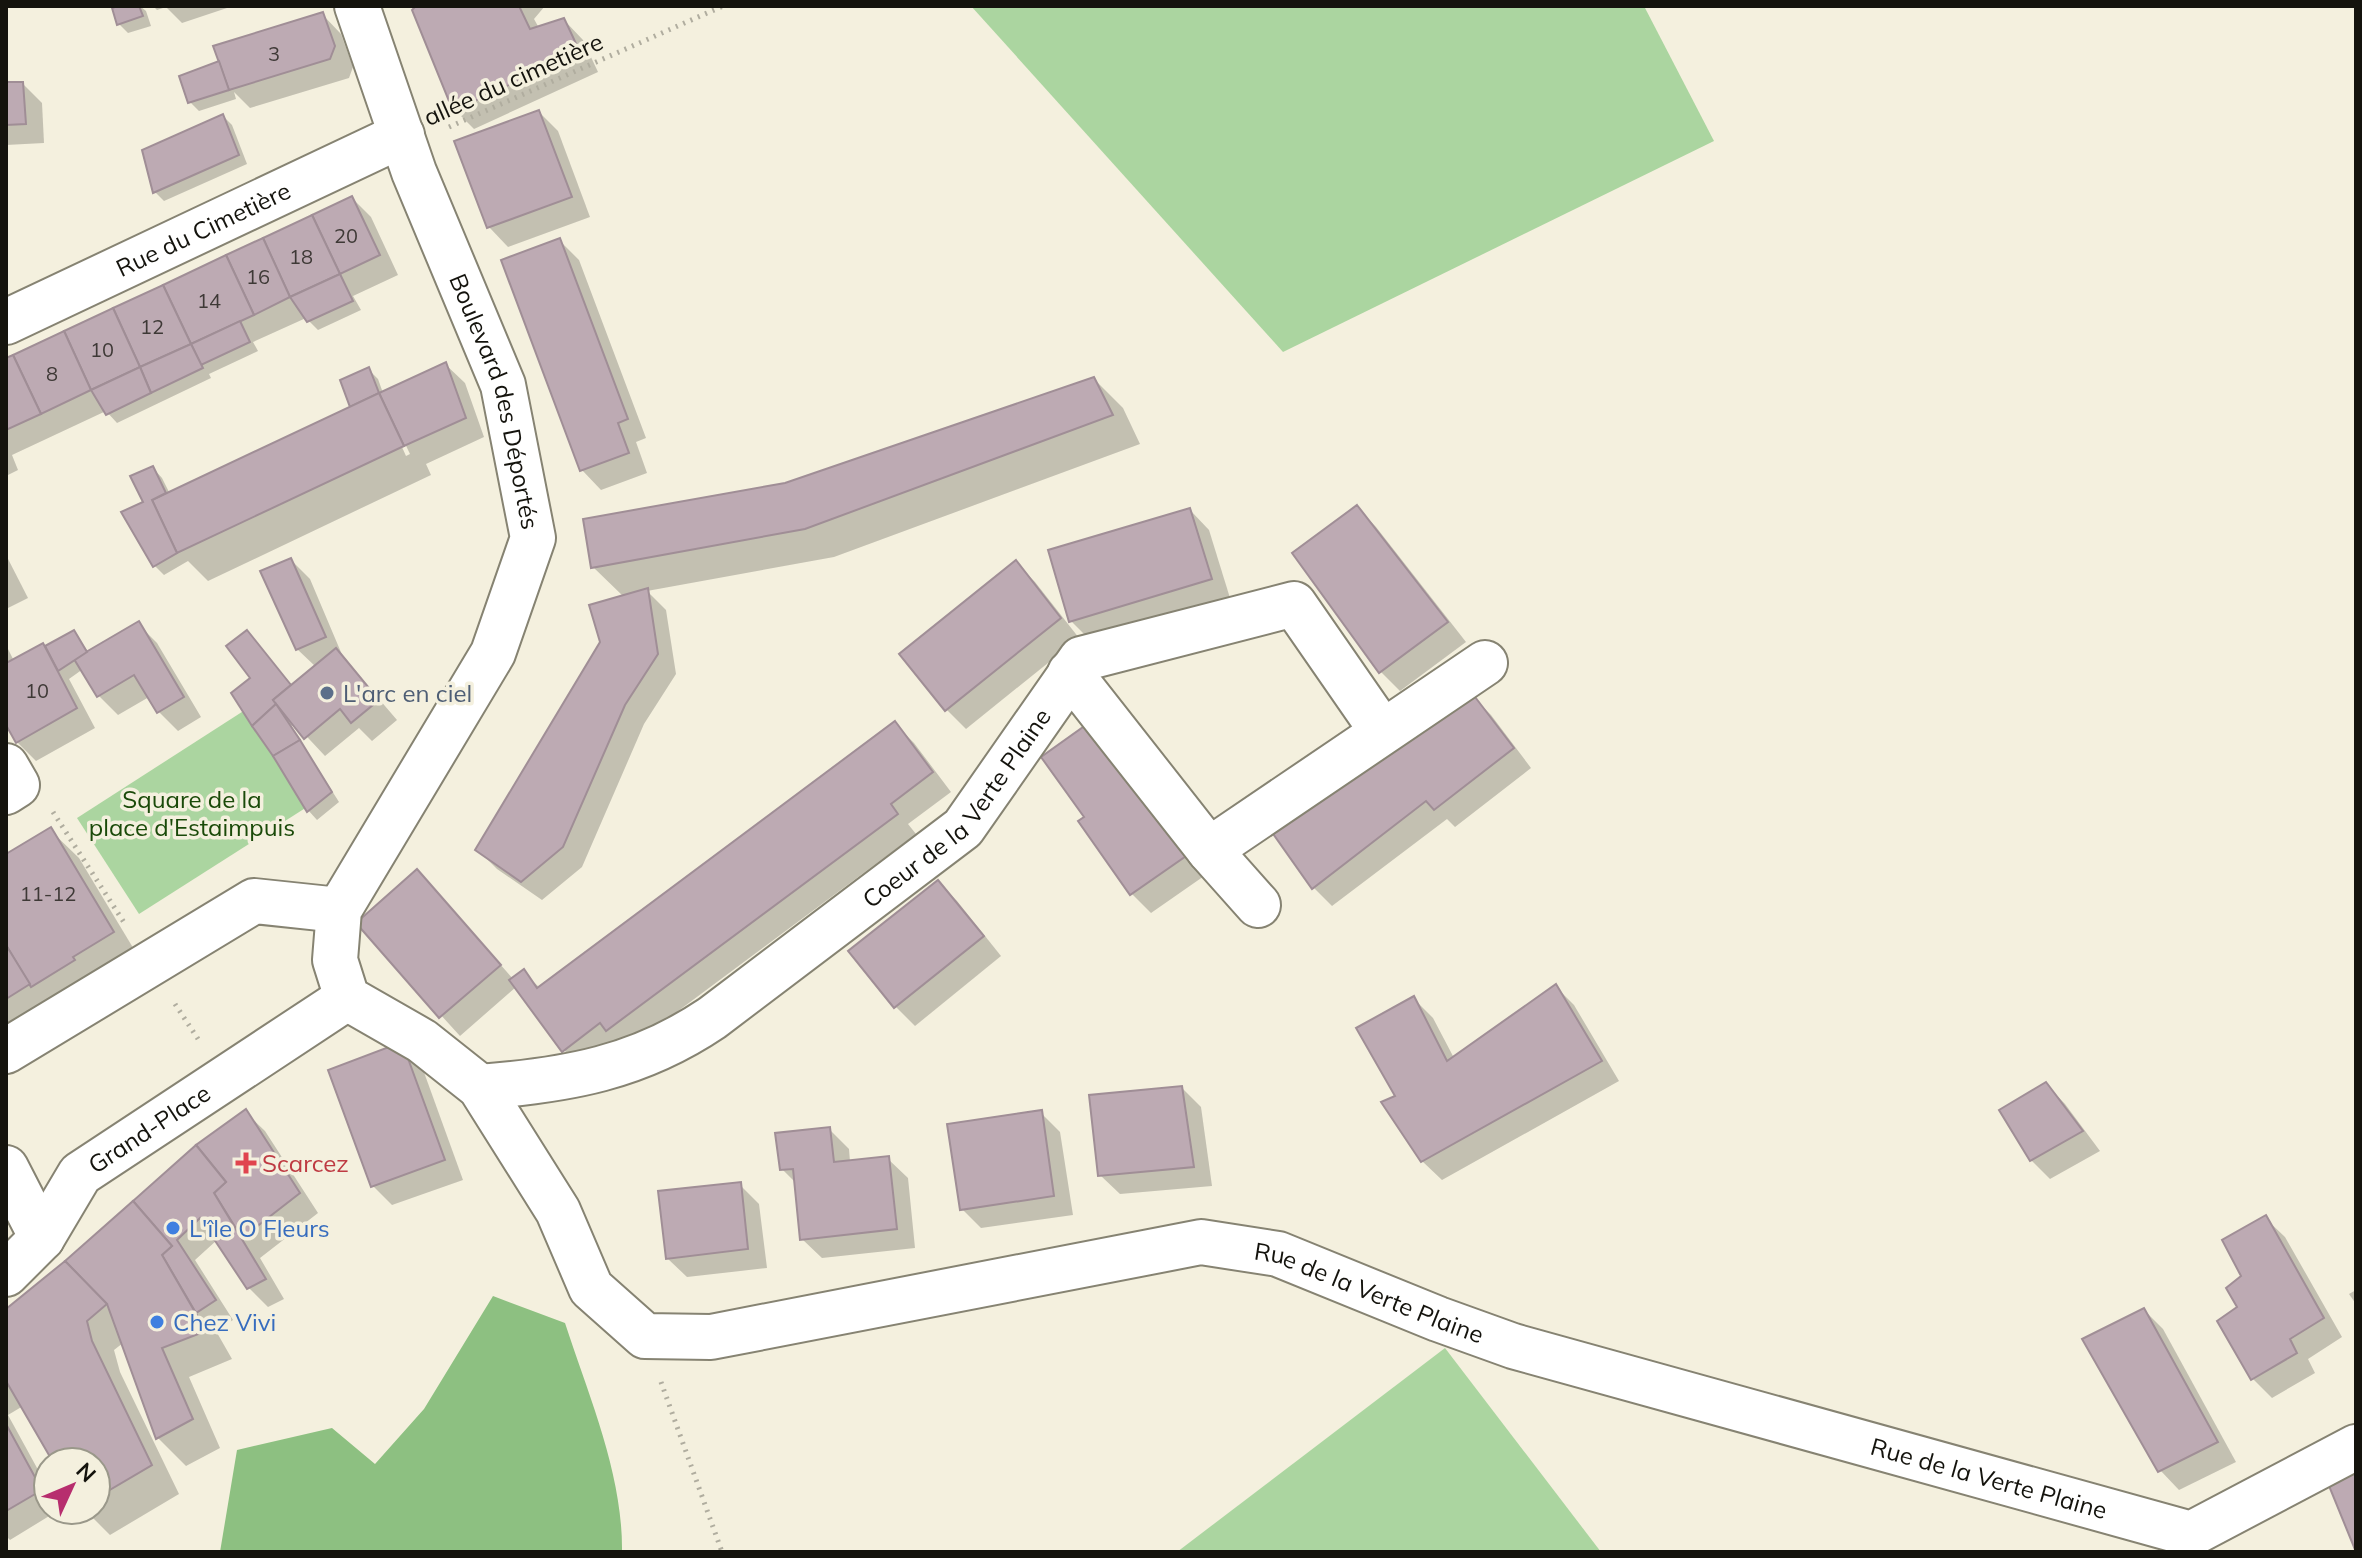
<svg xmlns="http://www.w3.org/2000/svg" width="2362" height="1558" font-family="Mulish,sans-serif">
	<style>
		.green { fill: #abd5a0 }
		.forest { fill: #8dc081 }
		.shadow { fill: #0003; fill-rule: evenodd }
		.building { fill: #bdaab3; stroke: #a08e96; stroke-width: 2 }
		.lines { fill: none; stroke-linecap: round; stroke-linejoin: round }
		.minor-casing { stroke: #868372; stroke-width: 48 }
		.path { stroke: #b0ad9f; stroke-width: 5; stroke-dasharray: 2 6; stroke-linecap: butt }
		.minor { stroke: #fff; stroke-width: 44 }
		.service-dot { fill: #5c6f8a; stroke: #f4f0de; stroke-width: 3 }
		.health-dot { fill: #e0444e; stroke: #f4f0de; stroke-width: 3 }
		.shop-dot { fill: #3f7fe0; stroke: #f4f0de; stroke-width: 3 }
		.labels { text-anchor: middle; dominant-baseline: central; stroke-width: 7; stroke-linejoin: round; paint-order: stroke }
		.number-label { font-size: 20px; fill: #3e3936 }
		.street-label { font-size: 24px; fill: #14130d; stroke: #f4f0de }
		.service-label { font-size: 24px; fill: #4e5e75; stroke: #f4f0de; text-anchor: start }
		.park-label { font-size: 24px; fill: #1a4a09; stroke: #f4f0de }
		.health-label { font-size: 24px; fill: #be3a42; stroke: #f4f0de; text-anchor: start }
		.shop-label { font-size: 24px; fill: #366cbe; stroke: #f4f0de; text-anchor: start }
	</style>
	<rect width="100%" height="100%" fill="#f4f0de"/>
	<!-- green -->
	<g class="green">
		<path d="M 971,6 L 1644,6 L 1714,141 L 1283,352 Z"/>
		<path d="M 245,710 L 307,807 L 139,914 L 77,818 Z"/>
		<path d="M 1445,1348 L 1601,1552 L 1177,1552 Z"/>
	</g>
	<!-- forest -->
	<path class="forest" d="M 493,1296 L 565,1323 C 589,1397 623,1474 622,1552 L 220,1552 L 237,1450 L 332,1428 L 375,1464 L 424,1409 Z"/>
	<!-- shadow -->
	<g class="shadow">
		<path d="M 124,6 L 140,6 L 146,11 L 151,26 L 128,33 L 119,24 Z"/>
		<path d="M 153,6 L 233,6 L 182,23 L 166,7 L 157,10 Z"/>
		<path d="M 418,6 L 545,6 L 534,19 L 539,28 L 564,20 L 583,40 L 598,72 L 474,129 L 455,110 L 414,11 Z"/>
		<path d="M 322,14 L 341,34 L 353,67 L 349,78 L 250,108 L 234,92 L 236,99 L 199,111 L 190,102 L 221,62 Z"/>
		<path d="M 6,84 L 23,84 L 42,103 L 44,143 L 6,145 Z"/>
		<path d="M 539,112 L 558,131 L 590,217 L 508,247 L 489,227 Z"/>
		<path d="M 223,116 L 232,125 L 247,164 L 164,201 L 155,192 L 144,151 Z"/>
		<path d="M 352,198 L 371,217 L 398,275 L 353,296 L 361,310 L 318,330 L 306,318 L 253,342 L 258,351 L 209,374 L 211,378 L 117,423 L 106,411 L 12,455 L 18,470 L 6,476 L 6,361 Z"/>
		<path d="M 560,241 L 579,260 L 646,438 L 636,442 L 647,473 L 601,490 L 582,470 Z"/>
		<path d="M 445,364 L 465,383 L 484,437 L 426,464 L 431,475 L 208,581 L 188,561 L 164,575 L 155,566 L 145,503 L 153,468 L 162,478 L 170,494 L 353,408 L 369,370 L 378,379 L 383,393 ZM 393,427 L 397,427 L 410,454 L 406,456 Z"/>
		<path d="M 1094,379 L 1123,408 L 1140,444 L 834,557 L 647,591 L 666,610 L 676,674 L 644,724 L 582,867 L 542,900 L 497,869 L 478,850 L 602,642 L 624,597 L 593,567 L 786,485 Z"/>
		<path d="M 1357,507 L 1376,527 L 1466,642 L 1400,691 L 1381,672 L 1295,553 Z"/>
		<path d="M 1190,510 L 1209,530 L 1230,598 L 1090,640 L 1071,621 Z"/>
		<path d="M 6,555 L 28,598 L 6,609 Z"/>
		<path d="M 291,560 L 310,579 L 343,657 L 397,720 L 372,741 L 359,728 L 325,756 L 295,724 L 291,726 L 339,802 L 317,820 L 308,810 L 253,678 L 246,633 L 293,686 L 316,667 L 297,649 Z"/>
		<path d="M 1016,563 L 1035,582 L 1079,638 L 966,729 L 947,710 L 902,654 Z"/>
		<path d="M 138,624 L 157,643 L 201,717 L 178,731 L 159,712 L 149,697 L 118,715 L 99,696 L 83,669 L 69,679 L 95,728 L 36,761 L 17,742 L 6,721 L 6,645 L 14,661 L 74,632 L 89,653 Z"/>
		<path d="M 1472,696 L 1491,715 L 1531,768 L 1455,827 L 1447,819 L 1332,906 L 1313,887 Z"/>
		<path d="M 1093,722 L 1207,874 L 1151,913 L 1132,894 L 1080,822 L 1087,818 Z"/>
		<path d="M 895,724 L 914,743 L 951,792 L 908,824 L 916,834 L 627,1049 L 583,1070 L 564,1050 L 516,987 L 460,1036 L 358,924 L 436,891 L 513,979 L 523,972 L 540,988 Z"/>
		<path d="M 50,830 L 79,858 L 141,961 L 6,1031 L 6,856 Z"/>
		<path d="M 938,882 L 957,901 L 1001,956 L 915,1026 L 895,1006 Z"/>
		<path d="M 1555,986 L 1574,1005 L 1619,1081 L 1442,1180 L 1422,1161 L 1414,999 L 1433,1018 L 1454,1058 Z"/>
		<path d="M 402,1045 L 421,1064 L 463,1180 L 392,1205 L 373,1186 Z"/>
		<path d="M 2046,1084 L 2065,1104 L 2100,1151 L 2050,1179 L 2031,1160 Z"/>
		<path d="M 1182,1088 L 1201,1107 L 1212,1186 L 1120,1194 L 1100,1175 Z"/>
		<path d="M 245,1112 L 265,1131 L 318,1213 L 260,1258 L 284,1299 L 268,1307 L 248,1287 L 217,1240 L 195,1260 L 233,1320 L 216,1331 L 232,1359 L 189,1377 L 220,1448 L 186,1466 L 158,1438 L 123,1343 L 114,1350 L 120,1372 L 179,1494 L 110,1535 L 85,1510 L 96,1510 L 96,1462 L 55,1462 L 23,1406 L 8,1415 L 48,1488 L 48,1510 L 59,1510 L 10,1540 L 6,1536 L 6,1311 Z"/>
		<path d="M 1041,1113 L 1060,1132 L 1073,1215 L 981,1228 L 962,1209 Z"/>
		<path d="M 829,1129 L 849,1149 L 850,1162 L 888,1159 L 908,1178 L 915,1248 L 822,1258 L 802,1239 L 797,1184 L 782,1169 Z"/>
		<path d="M 740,1185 L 759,1204 L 767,1268 L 687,1277 L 667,1258 Z"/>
		<path d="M 2265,1218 L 2285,1237 L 2342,1337 L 2308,1359 L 2315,1373 L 2272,1398 L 2253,1379 L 2244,1276 Z"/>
		<path d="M 2356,1290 L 2356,1304 L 2349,1294 Z"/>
		<path d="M 2144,1310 L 2163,1329 L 2236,1462 L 2179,1490 L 2160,1470 Z"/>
	</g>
	<!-- building -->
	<g class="building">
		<path d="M 118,6 L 139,6 L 143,16 L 117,25 L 112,8 Z"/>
		<path d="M 416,6 L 519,6 L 530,29 L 564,18 L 580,52 L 453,111 L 412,10 Z"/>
		<path d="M 323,12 L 335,46 L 330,59 L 229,90 L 213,46 Z"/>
		<path d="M 219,61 L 229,90 L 188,103 L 179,76 Z"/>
		<path d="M 6,82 L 23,82 L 26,124 L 6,125 Z"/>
		<path d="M 539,110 L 572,197 L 487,228 L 454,141 Z"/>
		<path d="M 223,114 L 239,155 L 153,193 L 142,150 Z"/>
		<path d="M 352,196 L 380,255 L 340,274 L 312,215 Z"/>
		<path d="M 312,215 L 340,274 L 290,297 L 263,238 Z"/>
		<path d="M 263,238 L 290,297 L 254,315 L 226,255 Z"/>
		<path d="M 560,238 L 628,419 L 618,423 L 629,453 L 580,471 L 501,260 Z"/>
		<path d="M 226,255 L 254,315 L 191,344 L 163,285 Z"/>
		<path d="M 340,274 L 353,301 L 307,322 L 290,297 Z"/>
		<path d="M 163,285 L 191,344 L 140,367 L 113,308 Z"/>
		<path d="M 113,308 L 140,367 L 91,390 L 64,331 Z"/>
		<path d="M 240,321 L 250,342 L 201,365 L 191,344 Z"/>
		<path d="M 64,331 L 91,390 L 41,414 L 13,355 Z"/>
		<path d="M 191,344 L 203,368 L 151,393 L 140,367 Z"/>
		<path d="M 13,355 L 41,414 L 6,430 L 6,358 Z"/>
		<path d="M 446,362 L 466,418 L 404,446 L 379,393 Z"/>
		<path d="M 140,367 L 151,393 L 106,415 L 91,390 Z"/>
		<path d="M 369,367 L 379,393 L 350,407 L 340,380 Z"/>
		<path d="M 1094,377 L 1113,415 L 805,529 L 591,568 L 583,519 L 785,483 Z"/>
		<path d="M 379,393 L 404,446 L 177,553 L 152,500 Z"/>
		<path d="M 153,466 L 166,493 L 152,500 L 177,553 L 153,567 L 121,512 L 143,502 L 130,476 Z"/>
		<path d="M 1357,505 L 1448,622 L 1379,673 L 1292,553 Z"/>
		<path d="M 1190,508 L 1212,579 L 1069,622 L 1048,550 Z"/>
		<path d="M 291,558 L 326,637 L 296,650 L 260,571 Z"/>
		<path d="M 1016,560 L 1061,618 L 945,711 L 899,654 Z"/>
		<path d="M 648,588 L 658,654 L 625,705 L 563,847 L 521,882 L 475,850 L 600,642 L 589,605 Z"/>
		<path d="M 139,621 L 184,697 L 157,713 L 134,675 L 97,697 L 74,659 Z"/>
		<path d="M 74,630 L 87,652 L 58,671 L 45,646 Z"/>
		<path d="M 247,630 L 291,685 L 273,700 L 276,704 L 252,726 L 231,693 L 250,678 L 226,646 Z"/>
		<path d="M 43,643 L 77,708 L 16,743 L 6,725 L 6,663 Z"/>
		<path d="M 336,648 L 379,700 L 351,723 L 340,709 L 304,739 L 273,700 Z"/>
		<path d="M 1472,693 L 1514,748 L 1434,810 L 1426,801 L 1312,889 L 1269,828 Z"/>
		<path d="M 276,704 L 300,740 L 273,756 L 252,726 Z"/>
		<path d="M 1093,720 L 1189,854 L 1130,895 L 1078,821 L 1084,817 L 1041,757 Z"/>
		<path d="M 895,721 L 933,772 L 891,804 L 898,814 L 606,1031 L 600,1023 L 562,1052 L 509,980 L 524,969 L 537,988 Z"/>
		<path d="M 300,740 L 332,792 L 307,812 L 273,756 Z"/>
		<path d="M 51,827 L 114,932 L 73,957 L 75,960 L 31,987 L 6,945 L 6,854 Z"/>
		<path d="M 417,869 L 501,965 L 439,1018 L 356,923 Z"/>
		<path d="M 938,880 L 984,936 L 894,1008 L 848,951 Z"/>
		<path d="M 6,945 L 30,984 L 6,999 Z"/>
		<path d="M 1556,984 L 1602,1061 L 1421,1162 L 1381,1102 L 1395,1096 L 1356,1028 L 1414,996 L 1447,1061 Z"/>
		<path d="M 402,1042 L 445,1160 L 371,1187 L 328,1070 Z"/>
		<path d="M 2046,1082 L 2083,1131 L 2030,1161 L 1999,1110 Z"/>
		<path d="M 1182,1086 L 1194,1167 L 1098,1176 L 1089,1095 Z"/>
		<path d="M 246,1109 L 300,1193 L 242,1238 L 214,1193 L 226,1182 L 196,1145 Z"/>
		<path d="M 1042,1110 L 1054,1196 L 960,1210 L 947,1124 Z"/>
		<path d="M 830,1127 L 834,1162 L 889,1156 L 897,1229 L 800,1240 L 793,1169 L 780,1170 L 775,1133 Z"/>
		<path d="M 196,1145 L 226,1182 L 214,1193 L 266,1279 L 247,1289 L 200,1218 L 177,1240 L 216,1300 L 196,1313 L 162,1255 L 172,1246 L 133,1201 Z"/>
		<path d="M 741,1182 L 748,1249 L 666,1259 L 658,1191 Z"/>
		<path d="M 133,1201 L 172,1246 L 162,1255 L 206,1331 L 162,1348 L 193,1419 L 156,1439 L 107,1304 L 65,1261 Z"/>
		<path d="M 2266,1215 L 2324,1318 L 2290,1339 L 2297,1353 L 2251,1380 L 2217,1321 L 2237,1307 L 2226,1288 L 2241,1276 L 2222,1240 Z"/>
		<path d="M 65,1261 L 107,1304 L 87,1321 L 92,1341 L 152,1465 L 96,1498 L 96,1462 L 53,1462 L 6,1381 L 6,1309 Z"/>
		<path d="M 2144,1308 L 2218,1442 L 2158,1472 L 2082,1339 Z"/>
		<path d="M 6,1424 L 42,1490 L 6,1511 Z"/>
		<path d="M 2356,1465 L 2356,1552 L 2327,1481 Z"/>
	</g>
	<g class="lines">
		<defs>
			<g id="minor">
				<path id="s1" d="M 357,6 L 414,172 L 503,385 L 533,538 L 493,653 L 339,910 L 335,960 L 347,998 L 422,1041 L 480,1087 L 558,1211 L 591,1288 L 645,1336 L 711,1337 L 1201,1242 L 1278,1254 L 1438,1319 L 1513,1346 L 2191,1534 L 2356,1447"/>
				<path id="s2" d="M 6,322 L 402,135"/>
				<path d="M 1070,673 L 1209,850 L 1258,905"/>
				<path d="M 6,766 L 17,785 L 6,792"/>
				<path d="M 1209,850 L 1485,663"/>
				<path d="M 6,1051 L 254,901 L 339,910"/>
				<path id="s3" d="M 480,1087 C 567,1080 638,1068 712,1018 L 963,828 L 1081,659 L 1294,604 L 1382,731"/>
				<path d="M 6,1168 L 42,1238"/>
				<path id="s4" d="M 6,1274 L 42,1238 L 80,1174 L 347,998"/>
			</g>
		</defs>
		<!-- minor casing -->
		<use href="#minor" class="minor-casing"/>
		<!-- path -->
		<g class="path">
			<path d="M 449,127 L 723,6"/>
			<path d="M 53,812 L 125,924"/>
			<path d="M 175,1004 L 198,1039"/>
			<path d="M 661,1382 L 722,1552"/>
		</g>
		<!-- minor -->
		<use href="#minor" class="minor"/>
	</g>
	<!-- markers -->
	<circle class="service-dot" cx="327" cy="693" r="8"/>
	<path class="health-dot" d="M242 1151h8v8h8v8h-8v8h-8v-8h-8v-8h8z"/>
	<g class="shop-dot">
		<circle cx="173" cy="1228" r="8"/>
		<circle cx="157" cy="1322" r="8"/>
	</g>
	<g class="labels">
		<!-- number labels -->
		<g class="number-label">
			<text x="274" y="53">3</text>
			<text x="346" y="235">20</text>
			<text x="301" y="256">18</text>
			<text x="258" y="276">16</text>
			<text x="209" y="300">14</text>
			<text x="152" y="326">12</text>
			<text x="102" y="349">10</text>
			<text x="52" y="373">8</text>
			<text x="37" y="690">10</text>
			<text x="48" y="893">11-12</text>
		</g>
		<!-- street labels -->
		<g class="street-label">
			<text transform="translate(513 79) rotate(-24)">allée du cimetière</text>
			<text stroke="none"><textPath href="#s2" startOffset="218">Rue du Cimetière</textPath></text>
			<text stroke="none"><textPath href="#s1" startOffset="420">Boulevard des Déportés</textPath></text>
			<text stroke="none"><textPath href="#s3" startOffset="570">Coeur de la Verte Plaine</textPath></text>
			<text stroke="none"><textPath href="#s4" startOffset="208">Grand-Place</textPath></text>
			<text stroke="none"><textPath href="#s1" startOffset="2278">Rue de la Verte Plaine</textPath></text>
			<text stroke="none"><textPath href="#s1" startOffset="2926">Rue de la Verte Plaine</textPath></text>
		</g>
		<!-- service labels -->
		<g class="service-label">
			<text x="343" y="693">L'arc en ciel</text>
		</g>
		<!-- park labels -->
		<g class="park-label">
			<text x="192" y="799">Square de la<tspan x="192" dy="28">place d'Estaimpuis</tspan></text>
		</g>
		<!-- health labels -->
		<g class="health-label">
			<text x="262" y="1163">Scarcez</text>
		</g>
		<!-- shop labels -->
		<g class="shop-label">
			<text x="189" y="1228">L'île O Fleurs</text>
			<text x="173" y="1322">Chez Vivi</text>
		</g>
	</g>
	<!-- border -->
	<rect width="2362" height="1558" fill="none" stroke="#14130d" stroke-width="16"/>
	<!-- north arrow -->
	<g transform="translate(72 1486) rotate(46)"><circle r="38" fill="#f4f0de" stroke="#9a988a" stroke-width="2"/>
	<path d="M0-6L14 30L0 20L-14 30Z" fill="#b72e6e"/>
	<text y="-12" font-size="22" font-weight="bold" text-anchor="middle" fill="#14130d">N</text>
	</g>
</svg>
